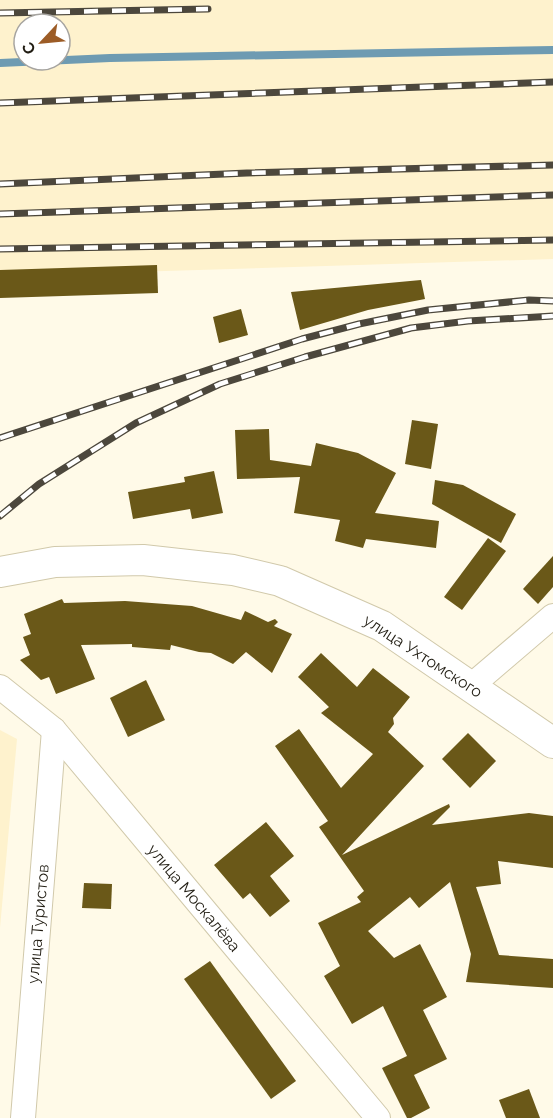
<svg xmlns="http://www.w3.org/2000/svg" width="553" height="1118" font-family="Raleway,sans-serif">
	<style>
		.built { fill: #fef2cd; fill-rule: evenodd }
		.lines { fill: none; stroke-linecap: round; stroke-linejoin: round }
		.stream { stroke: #6e9bb2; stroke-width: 8 }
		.building { fill: #6a5818 }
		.minor-casing { stroke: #d1c9ab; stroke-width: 26 }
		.tertiary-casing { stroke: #d1c9ab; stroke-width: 32 }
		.minor { stroke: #fff; stroke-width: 24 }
		.tertiary { stroke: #fff; stroke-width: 30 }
		.rail-casing { stroke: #4c473c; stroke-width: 7 }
		.rail { stroke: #fff; stroke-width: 4.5; stroke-dasharray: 14; stroke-linecap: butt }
		.labels { text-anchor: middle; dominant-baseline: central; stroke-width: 6; stroke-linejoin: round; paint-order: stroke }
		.street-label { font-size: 16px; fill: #201c12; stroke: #fff }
	</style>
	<rect width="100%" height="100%" fill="#fffae8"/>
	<!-- built -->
	<g class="built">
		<path d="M 0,0 L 553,0 L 553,259 L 0,276 ZM 24,24 L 60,24 L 60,60 L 24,60 Z"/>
		<path d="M 0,730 L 17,739 L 0,928 Z"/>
	</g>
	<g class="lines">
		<!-- stream -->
		<path class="stream" d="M 0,63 L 110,58 L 553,50"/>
	</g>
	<!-- building -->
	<g class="building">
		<path d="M 157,265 L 158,293 L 0,298 L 0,270 Z"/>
		<path d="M 421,280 L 425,299 L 368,310 L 300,330 L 291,292 Z"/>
		<path d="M 241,309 L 248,335 L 219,343 L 213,317 Z"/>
		<path d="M 412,420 L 438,424 L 431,469 L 405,464 Z"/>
		<path d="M 269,429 L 270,460 L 311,466 L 316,443 L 358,453 L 396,473 L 375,513 L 439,521 L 436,548 L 366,539 L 363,548 L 335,541 L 340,520 L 294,513 L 300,477 L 237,479 L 235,430 Z"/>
		<path d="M 214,471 L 223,513 L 192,519 L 190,509 L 133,519 L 128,492 L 185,482 L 184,477 Z"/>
		<path d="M 435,480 L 463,485 L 516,514 L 501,543 L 432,504 Z"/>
		<path d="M 488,538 L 506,551 L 462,610 L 444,597 Z"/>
		<path d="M 553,556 L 553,587 L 538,604 L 523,589 Z"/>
		<path d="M 62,599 L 64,603 L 125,601 L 192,606 L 241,620 L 245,611 L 268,622 L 275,619 L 278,622 L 274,626 L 292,634 L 272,673 L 246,652 L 233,664 L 211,653 L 199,652 L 171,645 L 170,650 L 132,647 L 132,644 L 81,645 L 95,679 L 56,694 L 49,677 L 41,680 L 20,660 L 30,655 L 23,637 L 31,634 L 24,614 Z"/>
		<path d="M 321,653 L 357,687 L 373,668 L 410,697 L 393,718 L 394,724 L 388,732 L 424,766 L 342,855 L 449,804 L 450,807 L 432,825 L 529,813 L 553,816 L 553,868 L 498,861 L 501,884 L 476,887 L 499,955 L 553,959 L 553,988 L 466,982 L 471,954 L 450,882 L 419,908 L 410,897 L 368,931 L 394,958 L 420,944 L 447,997 L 423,1010 L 447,1059 L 414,1075 L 430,1108 L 411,1118 L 407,1118 L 382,1068 L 407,1056 L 383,1006 L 352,1024 L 324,976 L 340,966 L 318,923 L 361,902 L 357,897 L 364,891 L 319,827 L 328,821 L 275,746 L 299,729 L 341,788 L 373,754 L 321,713 L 329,707 L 298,677 Z"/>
		<path d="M 146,680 L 165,720 L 128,737 L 110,698 Z"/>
		<path d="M 468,733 L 496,761 L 470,788 L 442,759 Z"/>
		<path d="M 266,822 L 294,856 L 270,876 L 290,901 L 270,917 L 250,893 L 243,899 L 214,865 Z"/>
		<path d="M 84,883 L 112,884 L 111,909 L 82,908 Z"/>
		<path d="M 210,961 L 296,1081 L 271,1099 L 184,979 Z"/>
		<path d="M 529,1089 L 540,1118 L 506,1118 L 499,1100 Z"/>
	</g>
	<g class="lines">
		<defs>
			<g id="minor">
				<path d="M 471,686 L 553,616"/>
				<path d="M 0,687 L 54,730 L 378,1118"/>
				<path d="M 23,1118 L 54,730"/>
			</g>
			<path id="tertiary" d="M 0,572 L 55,562 L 143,560 L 233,570 L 280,581 L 382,626 L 553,743"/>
		</defs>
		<!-- minor casing -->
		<use href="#minor" class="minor-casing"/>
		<!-- tertiary casing -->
		<use href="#tertiary" class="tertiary-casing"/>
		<!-- minor -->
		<use href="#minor" class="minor"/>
		<!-- tertiary -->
		<use href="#tertiary" class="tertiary"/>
		<defs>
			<g id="rail">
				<path d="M 0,13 L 208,9"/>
				<path d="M 0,103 L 553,82"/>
				<path d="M 0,184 L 247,173 L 553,165"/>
				<path d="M 0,214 L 553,195"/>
				<path d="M 0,249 L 553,240"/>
				<path d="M 0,438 L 302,339 L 359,324 L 428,310 L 529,300 L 553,301"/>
				<path d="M 0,516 L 39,484 L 136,423 L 220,384 L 305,357 L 411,328 L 468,321 L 553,316"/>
			</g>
		</defs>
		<!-- rail casing -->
		<use href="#rail" class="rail-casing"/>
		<!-- rail -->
		<use href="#rail" class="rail"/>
	</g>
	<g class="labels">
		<!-- street labels -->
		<g class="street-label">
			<text transform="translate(423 656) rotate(33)">улица Ухтомского</text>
			<text transform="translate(194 898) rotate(50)">улица Москалёва</text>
			<text transform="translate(38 924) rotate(-85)">улица Туристов</text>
		</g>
	</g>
	<!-- north arrow -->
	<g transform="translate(42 42) rotate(244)"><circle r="28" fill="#ffffff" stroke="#a6a4a0" stroke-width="1.5"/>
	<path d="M0-4.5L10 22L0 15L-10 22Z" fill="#9c5c26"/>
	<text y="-9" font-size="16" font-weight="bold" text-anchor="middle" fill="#201c12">С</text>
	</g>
</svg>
